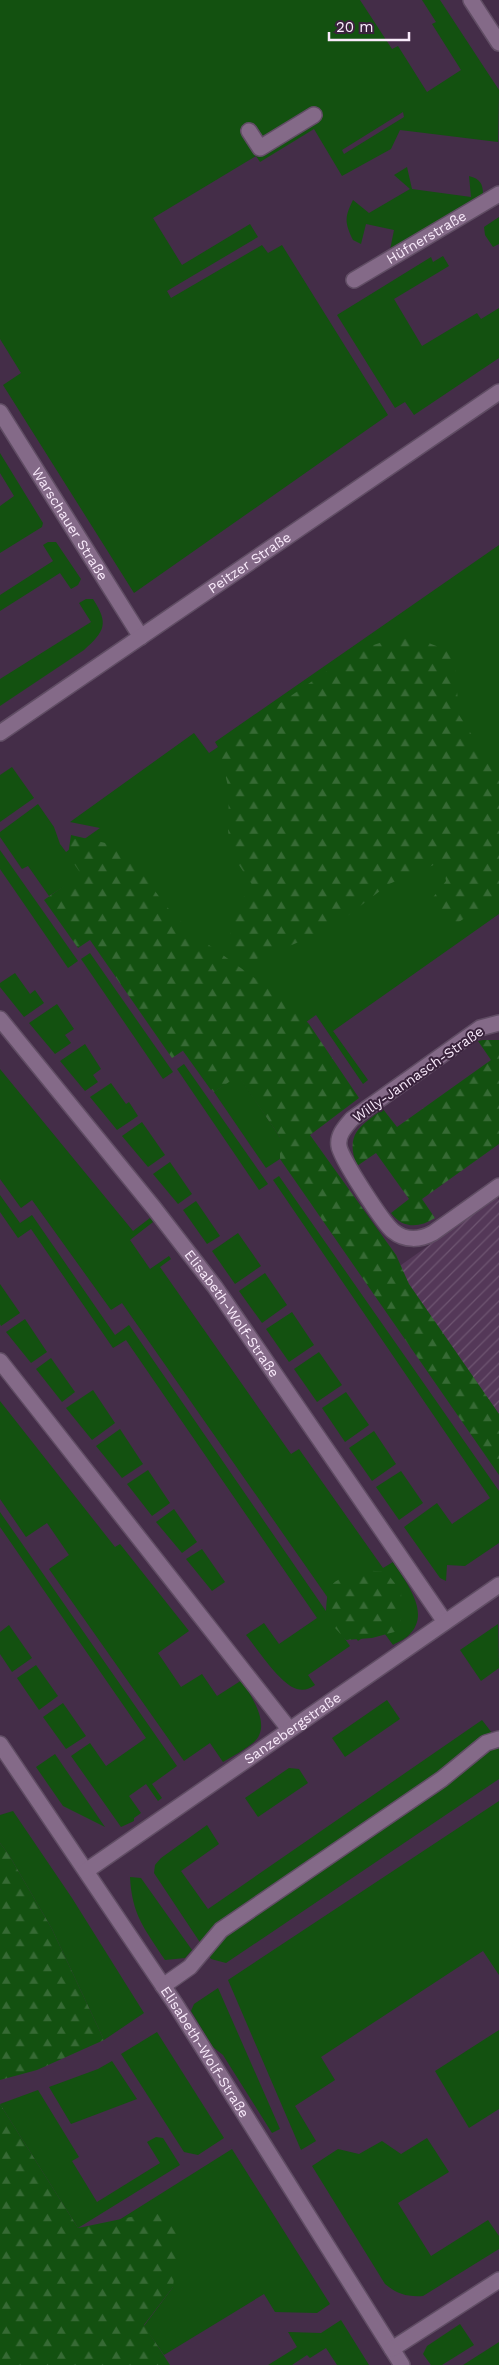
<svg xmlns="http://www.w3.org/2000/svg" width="499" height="2365" font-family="'Work Sans',sans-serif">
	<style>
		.industrial { fill: url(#industrial-furrows) }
		.green { fill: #135110; fill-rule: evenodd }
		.forest { fill: url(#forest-firs) }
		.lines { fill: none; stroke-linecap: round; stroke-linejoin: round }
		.lane-casing { stroke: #604d64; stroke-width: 18 }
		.street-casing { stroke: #604d64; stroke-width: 18 }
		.lane { stroke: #846a88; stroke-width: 15 }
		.street { stroke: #846a88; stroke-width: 15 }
		.labels { text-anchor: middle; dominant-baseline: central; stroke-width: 4; stroke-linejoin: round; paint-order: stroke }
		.street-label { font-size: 14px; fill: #faebfc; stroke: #3a233d }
	</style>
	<defs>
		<pattern id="industrial-furrows" width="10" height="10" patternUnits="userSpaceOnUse" patternTransform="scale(1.25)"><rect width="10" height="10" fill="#543858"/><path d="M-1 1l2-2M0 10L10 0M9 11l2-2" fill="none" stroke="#6e5571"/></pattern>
		<pattern id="forest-firs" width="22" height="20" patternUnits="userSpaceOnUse" patternTransform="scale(1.25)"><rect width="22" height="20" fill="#135110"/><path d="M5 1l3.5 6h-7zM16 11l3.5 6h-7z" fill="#366a34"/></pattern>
	</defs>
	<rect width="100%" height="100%" fill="#442d48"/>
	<!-- industrial -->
	<path class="industrial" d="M 497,1197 L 499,1200 L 499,1414 L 394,1270 Z"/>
	<!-- green -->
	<g class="green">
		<path d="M 0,0 L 360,0 L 392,49 L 398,46 L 427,92 L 461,70 L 432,24 L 436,22 L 422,0 L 440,0 L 499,90 L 498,142 L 400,130 L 391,149 L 342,176 L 314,129 L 260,162 L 256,156 L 153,218 L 182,265 L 250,224 L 258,237 L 167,291 L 171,298 L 262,245 L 268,253 L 282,245 L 388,415 L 134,593 L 3,385 L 21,373 L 0,339 ZM 403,112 L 404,117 L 344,154 L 342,150 Z"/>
		<path d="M 407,167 L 412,189 L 471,197 L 469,176 C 480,179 483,183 483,195 L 390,250 L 394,230 L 366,224 L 361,244 L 353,240 C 345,223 344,218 353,200 L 369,213 L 410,189 L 394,175 Z"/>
		<path d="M 499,217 L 499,244 L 493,247 L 485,235 L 484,227 Z"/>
		<path d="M 443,256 L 449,266 L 394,299 L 422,346 L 477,313 L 481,319 L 499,308 L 499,358 L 414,415 L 405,402 L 395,408 L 337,315 L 431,257 L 433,262 Z"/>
		<path d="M 0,453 L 43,523 L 42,527 L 0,553 L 0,506 L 14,496 L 0,473 Z"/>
		<path d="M 48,542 L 56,542 L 81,579 L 78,585 L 71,589 L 60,573 L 0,611 L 0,595 L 53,561 L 43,545 Z"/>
		<path d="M 499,545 L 499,914 L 333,1031 L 368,1080 L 363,1084 L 316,1015 L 211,1090 L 65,886 L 49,896 L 28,866 L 22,869 L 0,837 L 0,832 L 38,804 L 54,827 L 60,844 L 66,852 L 100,828 L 70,822 L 194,733 L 209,753 L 218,747 L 215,742 Z"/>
		<path d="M 86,599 L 93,599 C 109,624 105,631 84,650 L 0,706 L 0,679 L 91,622 L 79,603 Z"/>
		<path d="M 12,767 L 34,798 L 0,822 L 0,775 Z"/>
		<path d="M 0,850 L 78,961 L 68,968 L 0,869 Z"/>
		<path d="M 90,953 L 173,1072 L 163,1079 L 81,959 Z"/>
		<path d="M 15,973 L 30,994 L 35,990 L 44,1003 L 24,1017 L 0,987 L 0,983 Z"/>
		<path d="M 57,1004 L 74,1029 L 65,1035 L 71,1043 L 55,1054 L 29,1023 Z"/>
		<path d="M 85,1044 L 101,1069 L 93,1075 L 98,1082 L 85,1091 L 60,1061 Z"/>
		<path d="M 184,1064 L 268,1184 L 259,1190 L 177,1069 Z"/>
		<path d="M 0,1069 L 133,1231 L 150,1218 L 153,1222 L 130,1240 L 150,1269 L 169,1256 L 171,1259 L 160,1267 L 291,1454 L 299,1449 L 383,1568 L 393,1562 C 405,1581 432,1613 409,1635 C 405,1639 398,1642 393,1645 L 379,1626 L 358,1641 L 122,1303 L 111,1310 L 32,1200 L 21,1208 L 0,1179 Z"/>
		<path d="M 238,1075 L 280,1137 L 280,1159 L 266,1168 L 214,1092 Z"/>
		<path d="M 111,1083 L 126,1104 L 129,1102 L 138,1116 L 117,1130 L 90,1097 Z"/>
		<path d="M 142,1122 L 165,1155 L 148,1167 L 122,1136 Z"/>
		<path d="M 170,1162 L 192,1194 L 178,1204 L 153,1174 Z"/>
		<path d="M 279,1176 L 499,1491 L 499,1543 L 465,1566 L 447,1565 L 446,1581 L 440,1578 L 404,1527 L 437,1503 L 452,1524 L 490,1498 L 273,1180 Z"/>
		<path d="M 0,1195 L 20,1223 L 32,1215 L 115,1335 L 129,1325 L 350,1646 L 308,1675 L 315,1685 C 309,1689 304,1691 297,1689 C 280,1684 258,1650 246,1635 L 264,1623 L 279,1644 L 317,1618 L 126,1340 L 113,1348 L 31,1229 L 18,1238 L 0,1212 Z"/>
		<path d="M 196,1201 L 220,1236 L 207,1244 L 183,1210 Z"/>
		<path d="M 238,1233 L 261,1266 L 235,1284 L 212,1251 Z"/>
		<path d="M 265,1273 L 287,1305 L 262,1323 L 239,1291 Z"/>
		<path d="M 0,1284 L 20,1313 L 1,1326 L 0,1324 Z"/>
		<path d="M 292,1312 L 314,1345 L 289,1362 L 266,1329 Z"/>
		<path d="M 25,1319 L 47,1352 L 31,1363 L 6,1332 Z"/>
		<path d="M 319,1352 L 342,1385 L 317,1402 L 294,1369 Z"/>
		<path d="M 51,1358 L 75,1392 L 62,1402 L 36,1369 Z"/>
		<path d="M 93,1390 L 115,1423 L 92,1440 L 66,1408 Z"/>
		<path d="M 346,1392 L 369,1425 L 345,1442 L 322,1408 Z"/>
		<path d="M 0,1401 L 115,1547 L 120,1544 L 189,1631 L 158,1653 L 181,1687 L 202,1674 L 217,1696 L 242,1680 C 251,1697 273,1726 253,1743 C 244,1750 233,1756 223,1762 L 210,1743 L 184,1761 L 49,1569 L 69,1555 L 47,1523 L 26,1537 L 0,1499 Z"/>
		<path d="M 120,1429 L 143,1464 L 122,1478 L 96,1446 Z"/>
		<path d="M 374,1431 L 396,1464 L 372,1481 L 349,1448 Z"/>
		<path d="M 148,1470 L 170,1503 L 152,1516 L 127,1484 Z"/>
		<path d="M 401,1471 L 423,1503 L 399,1520 L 376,1487 Z"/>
		<path d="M 174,1509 L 197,1542 L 182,1553 L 156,1522 Z"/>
		<path d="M 0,1512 L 177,1766 L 152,1784 L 162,1798 L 158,1801 L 146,1784 L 129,1796 L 141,1813 L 134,1818 L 134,1821 L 121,1827 L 71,1756 L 90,1743 L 106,1766 L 146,1738 L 0,1527 Z"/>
		<path d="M 202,1549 L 225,1582 L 212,1591 L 186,1559 Z"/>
		<path d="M 498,1624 L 499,1668 L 481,1681 L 460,1650 Z"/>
		<path d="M 9,1625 L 32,1658 L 12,1672 L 0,1654 L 0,1632 Z"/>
		<path d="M 36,1665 L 58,1696 L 39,1710 L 17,1678 Z"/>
		<path d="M 387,1700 L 400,1719 L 345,1757 L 332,1738 Z"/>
		<path d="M 63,1703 L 86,1736 L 66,1749 L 43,1717 Z"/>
		<path d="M 482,1720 L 499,1742 L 499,1779 L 226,1963 L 211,1959 L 154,1873 L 155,1865 L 161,1858 L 207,1825 L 219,1844 L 181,1871 L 208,1909 Z"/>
		<path d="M 55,1754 L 105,1827 L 63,1806 L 36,1767 Z"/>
		<path d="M 289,1768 L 299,1769 L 308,1783 L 258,1817 L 245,1798 Z"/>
		<path d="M 499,1801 L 499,1975 L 483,1951 L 321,2057 L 335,2080 L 295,2106 L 316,2141 L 301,2150 L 228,1980 Z"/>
		<path d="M 13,1811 L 72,1898 L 144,2013 L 104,2040 L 52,1929 L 9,1855 L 0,1843 L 0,1815 Z"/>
		<path d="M 130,1877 L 141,1878 L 192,1950 L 185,1958 L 165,1960 C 145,1929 132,1916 130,1877 Z"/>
		<path d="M 218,1988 L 280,2129 L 272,2133 L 223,2055 L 213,2047 L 191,2011 L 194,2004 Z"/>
		<path d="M 499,2030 L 499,2109 L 469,2128 L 435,2071 Z"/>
		<path d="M 157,2032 L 224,2138 L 198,2155 L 184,2152 L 121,2054 Z"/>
		<path d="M 112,2061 L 137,2099 L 71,2124 L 49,2087 L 98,2069 Z"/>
		<path d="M 38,2090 L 79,2157 L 72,2161 L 97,2202 L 160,2163 L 147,2142 L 156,2137 L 163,2138 L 180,2165 L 78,2228 L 0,2104 Z"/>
		<path d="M 427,2138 L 449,2172 L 398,2203 L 431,2256 L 488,2220 L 499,2236 L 499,2249 L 423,2296 C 407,2297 397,2294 385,2284 L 312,2166 L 338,2149 L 359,2154 L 382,2141 L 401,2154 Z"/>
		<path d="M 232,2149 L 330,2304 L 317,2313 L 275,2312 L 264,2294 L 164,2355 L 144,2326 L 173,2287 L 119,2220 Z"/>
		<path d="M 341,2320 L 369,2365 L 337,2365 L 326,2348 L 310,2358 L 307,2355 L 292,2365 L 268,2365 L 297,2347 L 288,2332 L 321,2333 Z"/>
		<path d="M 460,2324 L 474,2345 L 442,2365 L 431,2365 L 423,2354 L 427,2346 Z"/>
		<path d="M 499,2342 L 499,2365 L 463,2365 Z"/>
	</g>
	<!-- forest -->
	<g class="forest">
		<path d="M 406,634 L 454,653 L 459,715 L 499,777 L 499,896 L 451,927 L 427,905 L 446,881 L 443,861 L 389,884 L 329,930 L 249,962 L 230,948 L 232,905 L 255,889 L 231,853 L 228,830 L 229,790 L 218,746 L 356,651 Z"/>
		<path d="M 71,835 L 114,845 L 130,857 L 166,906 L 191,932 L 292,1005 L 309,1024 L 359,1098 L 310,1135 L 396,1255 L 409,1284 L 499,1414 L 499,1475 L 280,1159 L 280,1137 L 238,1076 L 214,1092 L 184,1050 L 172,1058 L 90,940 L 78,948 L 44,900 L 81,874 L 68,855 Z"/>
		<path d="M 483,1040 L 499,1040 L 499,1144 L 422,1199 L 435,1218 C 419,1228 403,1229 391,1213 L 409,1199 L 376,1153 L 357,1166 C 345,1134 359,1127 383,1109 L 397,1127 L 491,1060 L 478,1041 Z"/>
		<path d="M 364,1570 L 386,1572 L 401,1591 L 402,1615 L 398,1631 L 372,1638 L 346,1640 L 326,1618 C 327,1580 330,1582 364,1570 Z"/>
		<path d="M 0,1843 L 9,1855 L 52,1929 L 104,2040 L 37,2070 L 0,2080 Z"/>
		<path d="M 0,2104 L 78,2228 L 155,2212 L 179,2230 L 173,2287 L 144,2325 L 170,2365 L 0,2365 Z"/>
	</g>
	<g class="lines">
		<defs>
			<g id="lane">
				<path d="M 249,131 L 260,148 L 314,115"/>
				<path id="s1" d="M 354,280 L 499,194"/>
				<path d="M 163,1986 L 190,1967 L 221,1930 L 442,1779 L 486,1743 L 499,1739"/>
			</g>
			<g id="street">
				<path d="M 471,0 L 499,43"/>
				<path id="s2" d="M 0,412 L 141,637"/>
				<path id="s3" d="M 0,733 L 499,392"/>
				<path id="s4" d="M 0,1019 L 154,1208 L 215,1287 L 445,1622"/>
				<path d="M 499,1023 L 480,1028 L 352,1119 C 346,1126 337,1135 339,1146 C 340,1157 383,1223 393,1231 C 405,1241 420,1240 433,1233 L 499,1186"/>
				<path d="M 0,1361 L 289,1729"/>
				<path id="s5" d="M 0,1744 L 176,2005 L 402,2365"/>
				<path id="s6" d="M 86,1871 L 499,1585"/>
				<path d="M 392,2349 L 499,2280"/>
			</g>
		</defs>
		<!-- lane casing -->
		<use href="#lane" class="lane-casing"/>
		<!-- street casing -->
		<use href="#street" class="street-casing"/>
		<!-- lane -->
		<use href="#lane" class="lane"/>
		<!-- street -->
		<use href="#street" class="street"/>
	</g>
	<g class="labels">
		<!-- street labels -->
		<g class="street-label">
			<text stroke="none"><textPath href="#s1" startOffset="84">Hüfnerstraße</textPath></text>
			<text stroke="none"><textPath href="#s2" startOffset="132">Warschauer Straße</textPath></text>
			<text stroke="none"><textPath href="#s3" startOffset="302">Peitzer Straße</textPath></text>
			<text transform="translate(418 1074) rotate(-35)">Willy-Jannasch-Straße</text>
			<text stroke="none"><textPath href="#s4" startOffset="375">Elisabeth-Wolf-Straße</textPath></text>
			<text stroke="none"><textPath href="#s6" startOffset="251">Sanzebergstraße</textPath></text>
			<text stroke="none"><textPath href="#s5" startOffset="370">Elisabeth-Wolf-Straße</textPath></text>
		</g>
	</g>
	<!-- scale -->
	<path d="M329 32v8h80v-8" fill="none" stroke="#faebfc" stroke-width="2.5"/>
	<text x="336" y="32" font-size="15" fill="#faebfc" stroke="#3a233d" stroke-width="4" paint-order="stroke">20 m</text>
</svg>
